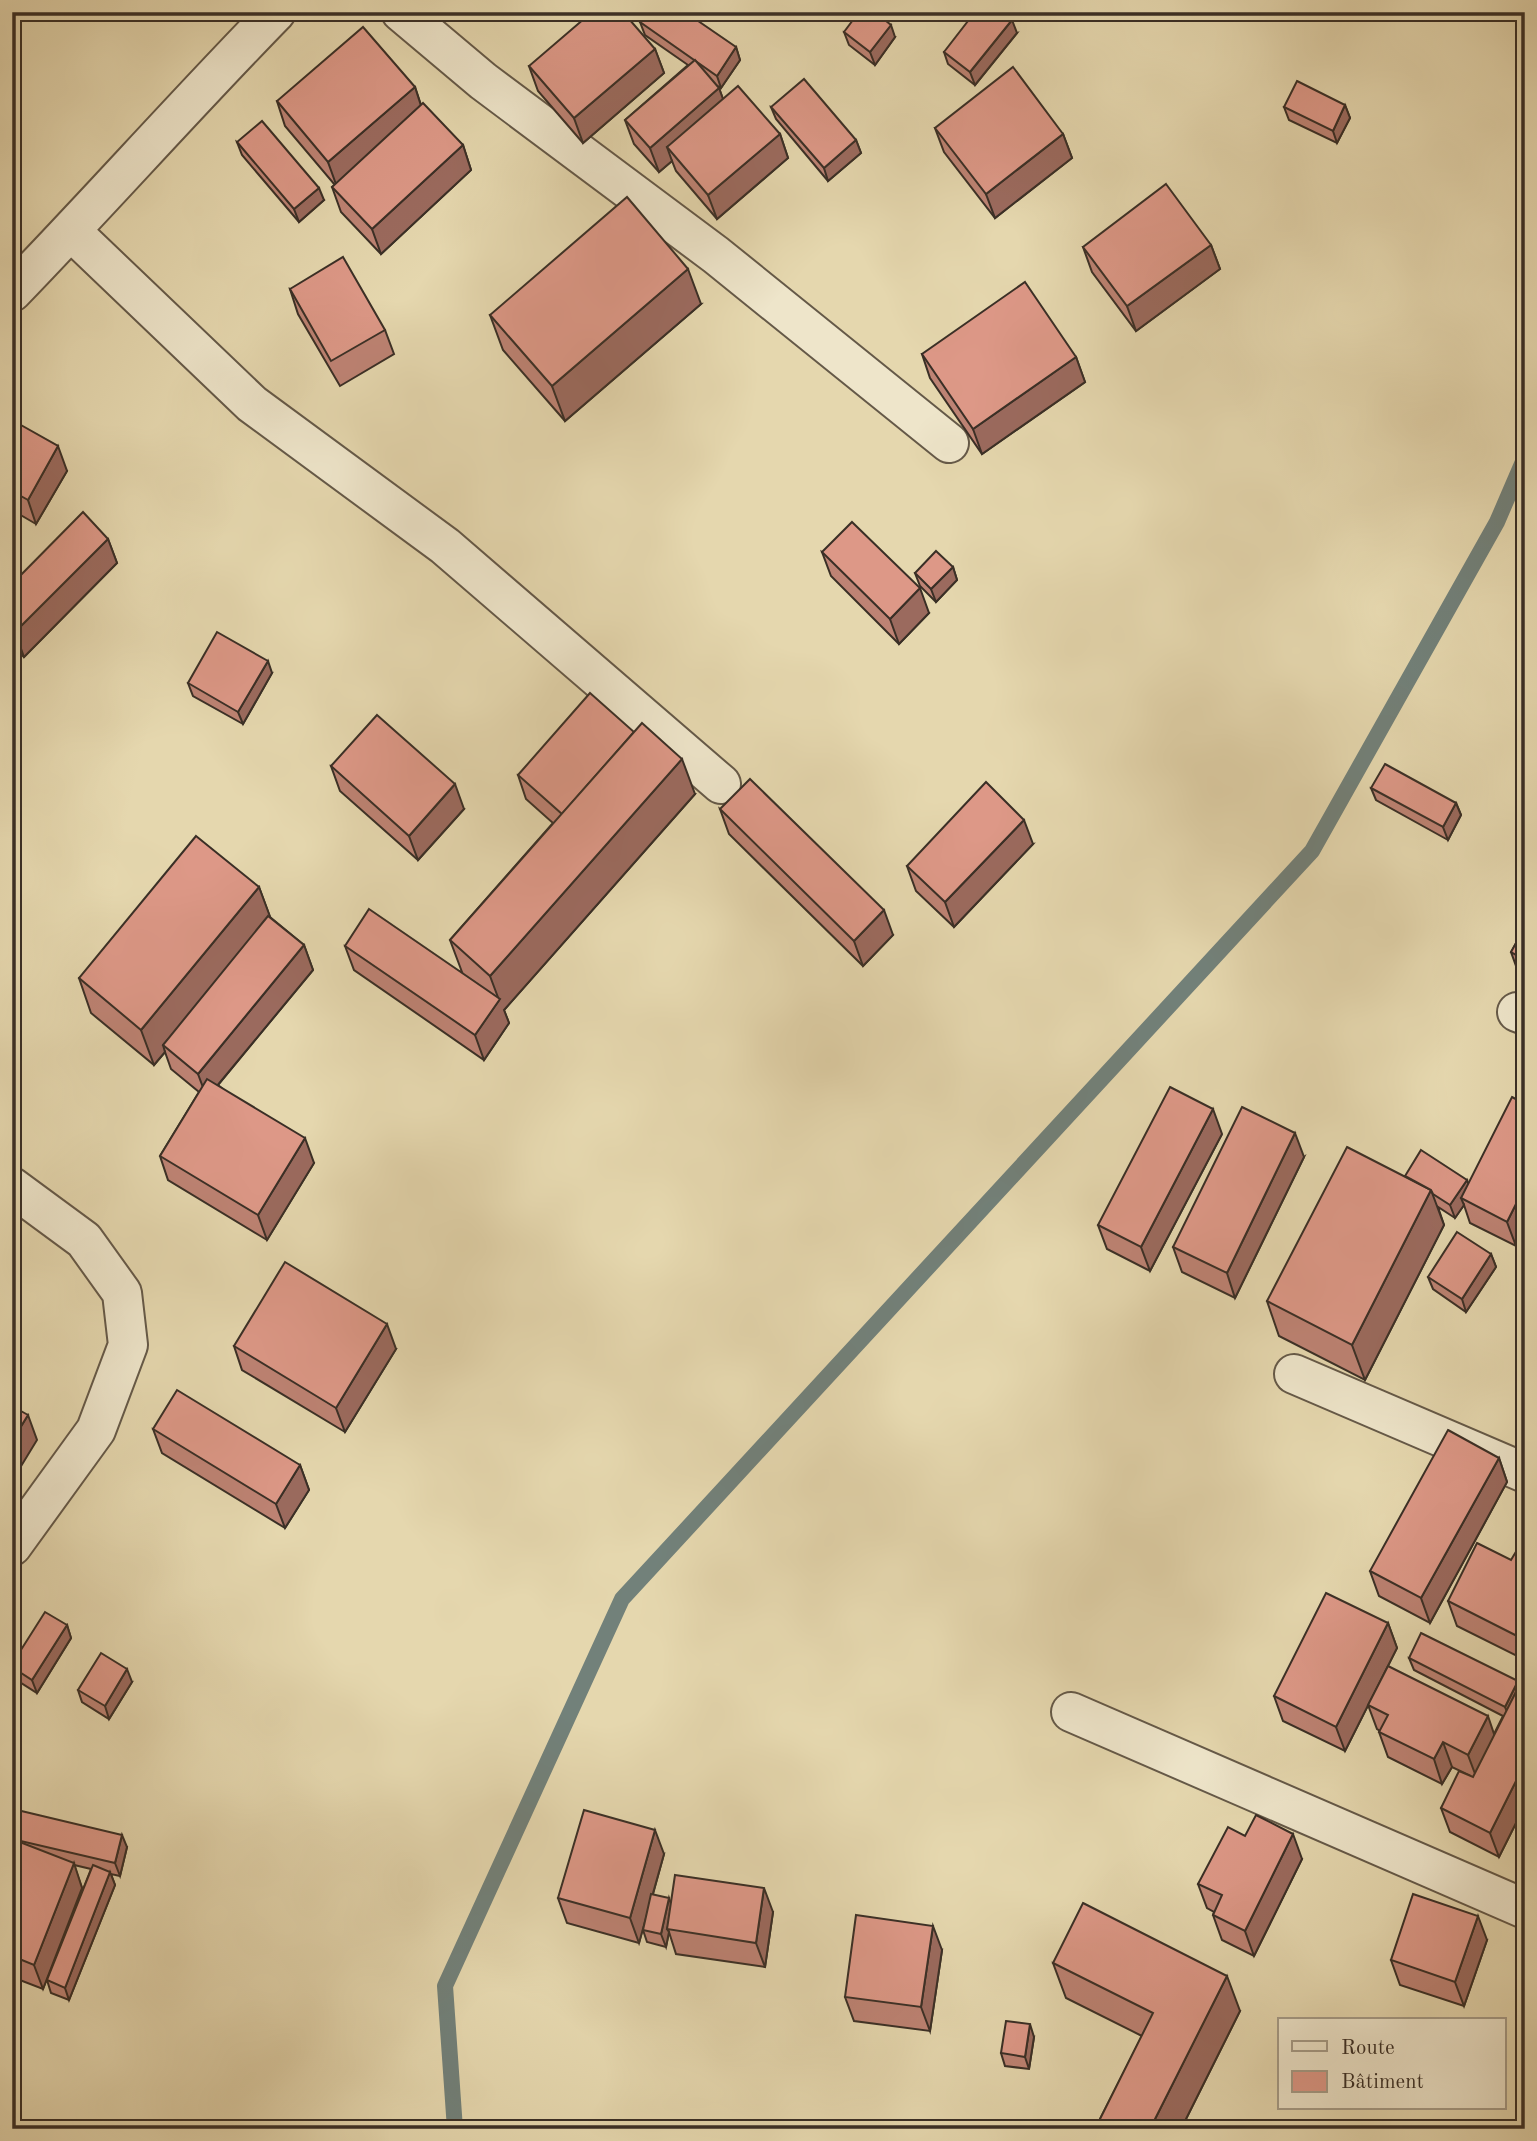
<svg xmlns="http://www.w3.org/2000/svg" width="1537" height="2141" font-family="'Old Standard TT',serif">
	<style>
		.lines { fill: none; stroke-linecap: round; stroke-linejoin: round }
		.stream { stroke: #72817a; stroke-width: 16 }
		.street-casing { stroke: #655948; stroke-width: 42 }
		.street { stroke: #eee5ca; stroke-width: 38 }
		.wall { fill: #be8374; stroke: #3a2f26; stroke-width: 2 }
		.shaded-wall { fill: #9b6a5e; stroke: #3a2f26; stroke-width: 2 }
		.building { fill: #dd9887; stroke: #3a2f26; stroke-width: 2 }
	</style>
	<rect width="100%" height="100%" fill="#e5d7ae"/>
	<filter id="stains"><feTurbulence type="fractalNoise" baseFrequency=".00286" numOctaves="4"/><feColorMatrix values="0 0 0 0 .2 0 0 0 0 .09 0 0 0 0 .02 0 0 0 .5 -.17"/></filter>
	<radialGradient id="worn" r=".72"><stop offset=".6" stop-color="#630" stop-opacity="0"/><stop offset="1" stop-color="#630" stop-opacity=".3"/></radialGradient>
	<g class="lines">
		<!-- stream -->
		<path class="stream" d="M 455,2129 L 445,1986 L 622,1599 L 1312,851 L 1497,522 L 1525,457"/>
		<defs>
			<g id="street">
				<path d="M 401,12 L 483,81 L 716,255 L 949,443"/>
				<path d="M 71,231 L 252,404 L 445,546 L 721,784"/>
				<path d="M 12,292 C 101,200 186,104 276,12"/>
				<path d="M 1517,1012 L 1525,1015"/>
				<path d="M 12,1187 L 84,1240 L 122,1293 L 128,1345 L 96,1430 L 12,1546"/>
				<path d="M 1294,1374 L 1525,1473"/>
				<path d="M 1071,1712 L 1525,1909"/>
			</g>
		</defs>
		<!-- street casing -->
		<use href="#street" class="street-casing"/>
		<!-- street -->
		<use href="#street" class="street"/>
	</g>
	<!-- wall -->
	<g class="wall">
		<path d="M 640,22 L 736,47 L 740,60 L 721,88 L 716,85 L 719,88 L 723,99 L 780,134 L 788,158 L 717,219 L 676,171 L 672,161 L 659,172 L 634,144 L 625,120 L 688,65 L 645,35 Z"/>
		<path d="M 844,32 L 895,37 L 875,65 L 849,45 Z"/>
		<path d="M 1017,33 L 975,85 L 948,64 L 944,52 Z"/>
		<path d="M 655,49 L 664,73 L 583,143 L 538,91 L 529,66 Z"/>
		<path d="M 415,87 L 421,105 L 463,145 L 471,170 L 381,254 L 341,212 L 332,187 L 335,185 L 285,126 L 277,101 Z"/>
		<path d="M 1345,105 L 1350,118 L 1337,143 L 1289,120 L 1284,107 Z"/>
		<path d="M 771,107 L 856,140 L 861,153 L 828,181 L 776,119 Z"/>
		<path d="M 935,128 L 1063,134 L 1072,158 L 995,218 L 944,152 Z"/>
		<path d="M 237,142 L 324,200 L 299,222 L 242,155 Z"/>
		<path d="M 1211,245 L 1220,269 L 1136,331 L 1092,272 L 1083,247 Z"/>
		<path d="M 290,289 L 385,330 L 394,354 L 340,386 L 298,314 Z"/>
		<path d="M 701,304 L 565,421 L 503,350 L 490,315 Z"/>
		<path d="M 922,354 L 1076,357 L 1085,382 L 982,454 L 930,378 Z"/>
		<path d="M 12,420 L 67,471 L 36,524 L 12,510 Z"/>
		<path d="M 108,539 L 117,563 L 24,657 L 12,646 L 12,584 Z"/>
		<path d="M 822,552 L 929,613 L 899,644 L 831,576 Z"/>
		<path d="M 953,567 L 957,580 L 936,602 L 920,586 L 915,573 Z"/>
		<path d="M 272,673 L 243,724 L 193,696 L 188,683 Z"/>
		<path d="M 331,766 L 464,809 L 418,860 L 340,791 Z"/>
		<path d="M 518,775 L 695,794 L 504,1010 L 509,1023 L 484,1060 L 354,970 L 345,946 L 462,972 L 450,940 L 553,823 L 526,799 Z"/>
		<path d="M 1371,788 L 1456,803 L 1461,815 L 1448,840 L 1376,800 Z"/>
		<path d="M 720,809 L 893,935 L 863,966 L 729,834 Z"/>
		<path d="M 1033,844 L 954,927 L 916,891 L 907,866 Z"/>
		<path d="M 259,887 L 270,917 L 304,945 L 313,970 L 218,1085 L 314,1163 L 267,1240 L 168,1180 L 160,1156 L 199,1092 L 171,1069 L 165,1052 L 154,1065 L 91,1013 L 79,978 Z"/>
		<path d="M 1525,927 L 1525,979 L 1520,977 L 1511,952 Z"/>
		<path d="M 1525,1104 L 1525,1228 L 1516,1246 L 1470,1223 L 1464,1205 L 1455,1218 L 1438,1207 L 1444,1225 L 1365,1380 L 1279,1336 L 1267,1301 L 1405,1176 L 1469,1184 Z"/>
		<path d="M 1222,1134 L 1150,1271 L 1107,1249 L 1098,1225 Z"/>
		<path d="M 1304,1157 L 1235,1298 L 1182,1272 L 1173,1247 Z"/>
		<path d="M 1491,1254 L 1496,1267 L 1466,1312 L 1433,1289 L 1428,1277 Z"/>
		<path d="M 234,1346 L 396,1349 L 345,1432 L 242,1370 Z"/>
		<path d="M 153,1429 L 300,1465 L 309,1490 L 285,1528 L 162,1453 Z"/>
		<path d="M 1499,1458 L 1507,1482 L 1430,1623 L 1379,1596 L 1370,1571 Z"/>
		<path d="M 1525,1547 L 1525,1660 L 1457,1626 L 1448,1601 L 1511,1560 Z"/>
		<path d="M 1388,1623 L 1397,1648 L 1345,1751 L 1283,1721 L 1274,1696 Z"/>
		<path d="M 67,1625 L 71,1638 L 37,1693 L 15,1679 L 12,1671 L 12,1664 Z"/>
		<path d="M 1409,1658 L 1519,1685 L 1525,1674 L 1525,1805 L 1499,1857 L 1450,1832 L 1441,1808 L 1469,1775 L 1452,1767 L 1442,1784 L 1388,1757 L 1379,1732 L 1380,1731 L 1377,1729 L 1368,1705 L 1494,1734 L 1503,1716 L 1414,1670 Z"/>
		<path d="M 132,1682 L 109,1719 L 82,1702 L 78,1690 Z"/>
		<path d="M 12,1814 L 127,1847 L 120,1876 L 111,1874 L 115,1885 L 69,2000 L 51,1993 L 47,1980 L 91,1869 L 74,1865 L 82,1888 L 43,1989 L 12,1977 Z"/>
		<path d="M 1245,1836 L 1302,1859 L 1254,1956 L 1222,1940 L 1213,1915 L 1214,1912 L 1207,1908 L 1198,1884 Z"/>
		<path d="M 664,1854 L 653,1894 L 671,1904 L 773,1912 L 765,1967 L 676,1954 L 669,1932 L 666,1947 L 647,1942 L 643,1930 L 644,1924 L 639,1943 L 567,1923 L 558,1898 Z"/>
		<path d="M 1487,1940 L 1464,2006 L 1400,1985 L 1391,1960 Z"/>
		<path d="M 942,1950 L 930,2031 L 854,2021 L 845,1997 Z"/>
		<path d="M 1053,1963 L 1240,2011 L 1181,2129 L 1097,2129 L 1096,2127 L 1142,2036 L 1066,1998 Z"/>
		<path d="M 1034,2037 L 1029,2069 L 1005,2066 L 1001,2053 Z"/>
	</g>
	<!-- shaded-wall -->
	<g class="shaded-wall">
		<path d="M 1012,20 L 1017,33 L 975,85 L 970,72 Z"/>
		<path d="M 891,25 L 895,37 L 875,65 L 870,52 Z"/>
		<path d="M 736,47 L 740,60 L 721,88 L 717,76 Z"/>
		<path d="M 655,49 L 664,73 L 583,143 L 574,118 Z"/>
		<path d="M 12,56 L 17,68 L 12,78 Z"/>
		<path d="M 415,87 L 423,112 L 337,187 L 328,162 Z"/>
		<path d="M 719,88 L 728,113 L 667,147 L 672,161 L 659,172 L 650,148 Z"/>
		<path d="M 1345,105 L 1350,118 L 1337,143 L 1333,131 Z"/>
		<path d="M 780,134 L 788,158 L 717,219 L 708,195 Z"/>
		<path d="M 1063,134 L 1072,158 L 995,218 L 986,194 Z"/>
		<path d="M 856,140 L 861,153 L 828,181 L 824,168 Z"/>
		<path d="M 463,145 L 471,170 L 381,254 L 372,229 Z"/>
		<path d="M 319,188 L 324,200 L 299,222 L 294,209 Z"/>
		<path d="M 1211,245 L 1220,269 L 1136,331 L 1127,306 Z"/>
		<path d="M 688,269 L 701,304 L 565,421 L 552,386 Z"/>
		<path d="M 1076,357 L 1085,382 L 982,454 L 973,429 Z"/>
		<path d="M 58,446 L 67,471 L 36,524 L 28,500 Z"/>
		<path d="M 108,539 L 117,563 L 24,657 L 15,632 Z"/>
		<path d="M 953,567 L 957,580 L 936,602 L 931,589 Z"/>
		<path d="M 920,588 L 929,613 L 899,644 L 890,619 Z"/>
		<path d="M 268,661 L 272,673 L 243,724 L 238,712 Z"/>
		<path d="M 682,759 L 695,794 L 504,1010 L 509,1023 L 484,1060 L 475,1035 L 499,1000 L 490,976 Z"/>
		<path d="M 455,784 L 464,809 L 418,860 L 409,836 Z"/>
		<path d="M 1456,803 L 1461,815 L 1448,840 L 1443,827 Z"/>
		<path d="M 1024,820 L 1033,844 L 954,927 L 945,902 Z"/>
		<path d="M 259,887 L 272,922 L 163,1045 L 165,1052 L 154,1065 L 141,1030 Z"/>
		<path d="M 884,910 L 893,935 L 863,966 L 854,941 Z"/>
		<path d="M 304,945 L 313,970 L 207,1098 L 198,1074 Z"/>
		<path d="M 1213,1109 L 1222,1134 L 1150,1271 L 1141,1247 Z"/>
		<path d="M 1295,1133 L 1304,1157 L 1235,1298 L 1227,1273 Z"/>
		<path d="M 305,1138 L 314,1163 L 267,1240 L 258,1215 Z"/>
		<path d="M 1467,1180 L 1472,1193 L 1461,1198 L 1464,1205 L 1455,1218 L 1450,1205 Z"/>
		<path d="M 1525,1186 L 1525,1228 L 1516,1246 L 1507,1222 Z"/>
		<path d="M 1431,1190 L 1444,1225 L 1365,1380 L 1352,1345 Z"/>
		<path d="M 1491,1254 L 1496,1267 L 1466,1312 L 1462,1299 Z"/>
		<path d="M 387,1324 L 396,1349 L 345,1432 L 336,1408 Z"/>
		<path d="M 28,1415 L 37,1440 L 12,1481 L 12,1441 Z"/>
		<path d="M 1499,1458 L 1507,1482 L 1430,1623 L 1421,1598 Z"/>
		<path d="M 300,1465 L 309,1490 L 285,1528 L 276,1504 Z"/>
		<path d="M 1388,1623 L 1397,1648 L 1345,1751 L 1336,1727 Z"/>
		<path d="M 67,1625 L 71,1638 L 37,1693 L 32,1680 Z"/>
		<path d="M 127,1669 L 132,1682 L 109,1719 L 105,1706 Z"/>
		<path d="M 1518,1681 L 1522,1694 L 1510,1719 L 1505,1707 Z"/>
		<path d="M 1488,1716 L 1496,1740 L 1477,1779 L 1468,1755 Z"/>
		<path d="M 1443,1742 L 1452,1767 L 1442,1784 L 1434,1759 Z"/>
		<path d="M 1525,1763 L 1525,1805 L 1499,1857 L 1490,1833 Z"/>
		<path d="M 655,1830 L 664,1854 L 639,1943 L 630,1918 Z"/>
		<path d="M 1293,1834 L 1302,1859 L 1254,1956 L 1245,1931 Z"/>
		<path d="M 122,1835 L 127,1847 L 120,1876 L 115,1863 Z"/>
		<path d="M 74,1863 L 82,1888 L 43,1989 L 34,1965 Z"/>
		<path d="M 110,1872 L 115,1885 L 69,2000 L 65,1988 Z"/>
		<path d="M 764,1888 L 773,1912 L 765,1967 L 756,1943 Z"/>
		<path d="M 669,1898 L 673,1910 L 667,1929 L 669,1932 L 666,1947 L 661,1934 Z"/>
		<path d="M 1478,1916 L 1487,1940 L 1464,2006 L 1455,1982 Z"/>
		<path d="M 933,1926 L 942,1950 L 930,2031 L 921,2007 Z"/>
		<path d="M 1227,1976 L 1240,2011 L 1181,2129 L 1150,2129 Z"/>
		<path d="M 1030,2024 L 1034,2037 L 1029,2069 L 1025,2057 Z"/>
	</g>
	<!-- building -->
	<g class="building">
		<path d="M 592,12 L 623,12 L 655,49 L 574,118 L 529,66 Z"/>
		<path d="M 647,12 L 685,12 L 736,47 L 717,76 L 640,22 Z"/>
		<path d="M 859,12 L 875,12 L 891,25 L 870,52 L 844,32 Z"/>
		<path d="M 975,12 L 1002,12 L 1012,20 L 970,72 L 944,52 Z"/>
		<path d="M 363,27 L 415,87 L 328,162 L 277,101 Z"/>
		<path d="M 695,60 L 719,88 L 650,148 L 625,120 Z"/>
		<path d="M 1013,67 L 1063,134 L 986,194 L 935,128 Z"/>
		<path d="M 804,79 L 856,140 L 824,168 L 771,107 Z"/>
		<path d="M 1297,81 L 1345,105 L 1333,131 L 1284,107 Z"/>
		<path d="M 738,86 L 780,134 L 708,195 L 667,147 Z"/>
		<path d="M 423,103 L 463,145 L 372,229 L 332,187 Z"/>
		<path d="M 262,121 L 319,188 L 294,209 L 237,142 Z"/>
		<path d="M 1166,184 L 1211,245 L 1127,306 L 1083,247 Z"/>
		<path d="M 627,197 L 688,269 L 552,386 L 490,315 Z"/>
		<path d="M 343,257 L 385,330 L 331,361 L 290,289 Z"/>
		<path d="M 1025,282 L 1076,357 L 973,429 L 922,354 Z"/>
		<path d="M 12,420 L 58,446 L 28,500 L 12,491 Z"/>
		<path d="M 83,512 L 108,539 L 15,632 L 12,630 L 12,584 Z"/>
		<path d="M 852,522 L 920,588 L 890,619 L 822,552 Z"/>
		<path d="M 936,551 L 953,567 L 931,589 L 915,573 Z"/>
		<path d="M 217,632 L 268,661 L 238,712 L 188,683 Z"/>
		<path d="M 590,693 L 634,732 L 562,814 L 518,775 Z"/>
		<path d="M 377,715 L 455,784 L 409,836 L 331,766 Z"/>
		<path d="M 642,723 L 682,759 L 490,976 L 450,940 Z"/>
		<path d="M 1385,764 L 1456,803 L 1443,827 L 1371,788 Z"/>
		<path d="M 750,779 L 884,910 L 854,941 L 720,809 Z"/>
		<path d="M 986,782 L 1024,820 L 945,902 L 907,866 Z"/>
		<path d="M 196,836 L 259,887 L 141,1030 L 79,978 Z"/>
		<path d="M 369,909 L 500,999 L 475,1035 L 345,946 Z"/>
		<path d="M 268,916 L 304,945 L 198,1074 L 163,1045 Z"/>
		<path d="M 1525,927 L 1525,960 L 1511,952 Z"/>
		<path d="M 207,1079 L 305,1138 L 258,1215 L 160,1156 Z"/>
		<path d="M 1170,1087 L 1213,1109 L 1141,1247 L 1098,1225 Z"/>
		<path d="M 1512,1097 L 1525,1104 L 1525,1186 L 1507,1222 L 1461,1198 Z"/>
		<path d="M 1242,1107 L 1295,1133 L 1227,1273 L 1173,1247 Z"/>
		<path d="M 1347,1147 L 1431,1190 L 1352,1345 L 1267,1301 Z"/>
		<path d="M 1421,1150 L 1467,1180 L 1450,1205 L 1433,1194 L 1431,1190 L 1405,1176 Z"/>
		<path d="M 1457,1232 L 1491,1254 L 1462,1299 L 1428,1277 Z"/>
		<path d="M 285,1262 L 387,1324 L 336,1408 L 234,1346 Z"/>
		<path d="M 177,1390 L 300,1465 L 276,1504 L 153,1429 Z"/>
		<path d="M 12,1406 L 28,1415 L 12,1441 Z"/>
		<path d="M 1448,1430 L 1499,1458 L 1421,1598 L 1370,1571 Z"/>
		<path d="M 1477,1543 L 1511,1560 L 1520,1545 L 1525,1547 L 1525,1640 L 1448,1601 Z"/>
		<path d="M 1326,1593 L 1388,1623 L 1336,1727 L 1274,1696 Z"/>
		<path d="M 45,1612 L 67,1625 L 32,1680 L 12,1667 L 12,1664 Z"/>
		<path d="M 1421,1633 L 1518,1681 L 1505,1707 L 1409,1658 Z"/>
		<path d="M 101,1653 L 127,1669 L 105,1706 L 78,1690 Z"/>
		<path d="M 1388,1666 L 1488,1716 L 1468,1755 L 1443,1742 L 1434,1759 L 1379,1732 L 1388,1715 L 1368,1705 Z"/>
		<path d="M 1525,1674 L 1525,1763 L 1490,1833 L 1441,1808 L 1459,1771 L 1473,1777 Z"/>
		<path d="M 13,1809 L 122,1835 L 115,1863 L 12,1839 L 12,1814 Z"/>
		<path d="M 584,1810 L 655,1830 L 630,1918 L 558,1898 Z"/>
		<path d="M 1256,1815 L 1293,1834 L 1245,1931 L 1213,1915 L 1222,1895 L 1198,1884 L 1228,1827 L 1245,1836 Z"/>
		<path d="M 12,1839 L 74,1863 L 34,1965 L 12,1956 Z"/>
		<path d="M 93,1865 L 110,1872 L 65,1988 L 47,1980 Z"/>
		<path d="M 675,1875 L 764,1888 L 756,1943 L 667,1929 Z"/>
		<path d="M 651,1894 L 669,1898 L 661,1934 L 643,1930 Z"/>
		<path d="M 1413,1894 L 1478,1916 L 1455,1982 L 1391,1960 Z"/>
		<path d="M 1083,1903 L 1227,1976 L 1150,2129 L 1100,2129 L 1096,2127 L 1153,2013 L 1053,1963 Z"/>
		<path d="M 856,1915 L 933,1926 L 921,2007 L 845,1997 Z"/>
		<path d="M 1006,2021 L 1030,2024 L 1025,2057 L 1001,2053 Z"/>
	</g>
	<!-- margin -->
	<rect width="1537" height="2141" fill="none" stroke="#e5d7ae" stroke-width="42"/>
	<rect x="14" y="14" width="1509" height="2113" fill="none" stroke="#3a2f26" stroke-width="3.5"/>
	<rect x="21" y="21" width="1495" height="2099" fill="none" stroke="#3a2f26" stroke-width="2"/>
	<!-- legend -->
	<rect x="1278" y="2018" width="228" height="91" fill="#eee5ca" stroke="#a69c88" stroke-width="2"/>
	<rect x="1292" y="2041" width="35" height="10" fill="#eee5ca" stroke="#a69c88" stroke-width="2"/>
	<text x="1341" y="2054" font-size="21" fill="#3a2f26">Route</text>
	<rect x="1292" y="2071" width="35" height="21" fill="#dd9887" stroke="#a69c88" stroke-width="2"/>
	<text x="1341" y="2088" font-size="21" fill="#3a2f26">Bâtiment</text>
	<rect width="100%" height="100%" filter="url(#stains)"/>
	<rect width="100%" height="100%" fill="url(#worn)"/>
</svg>
